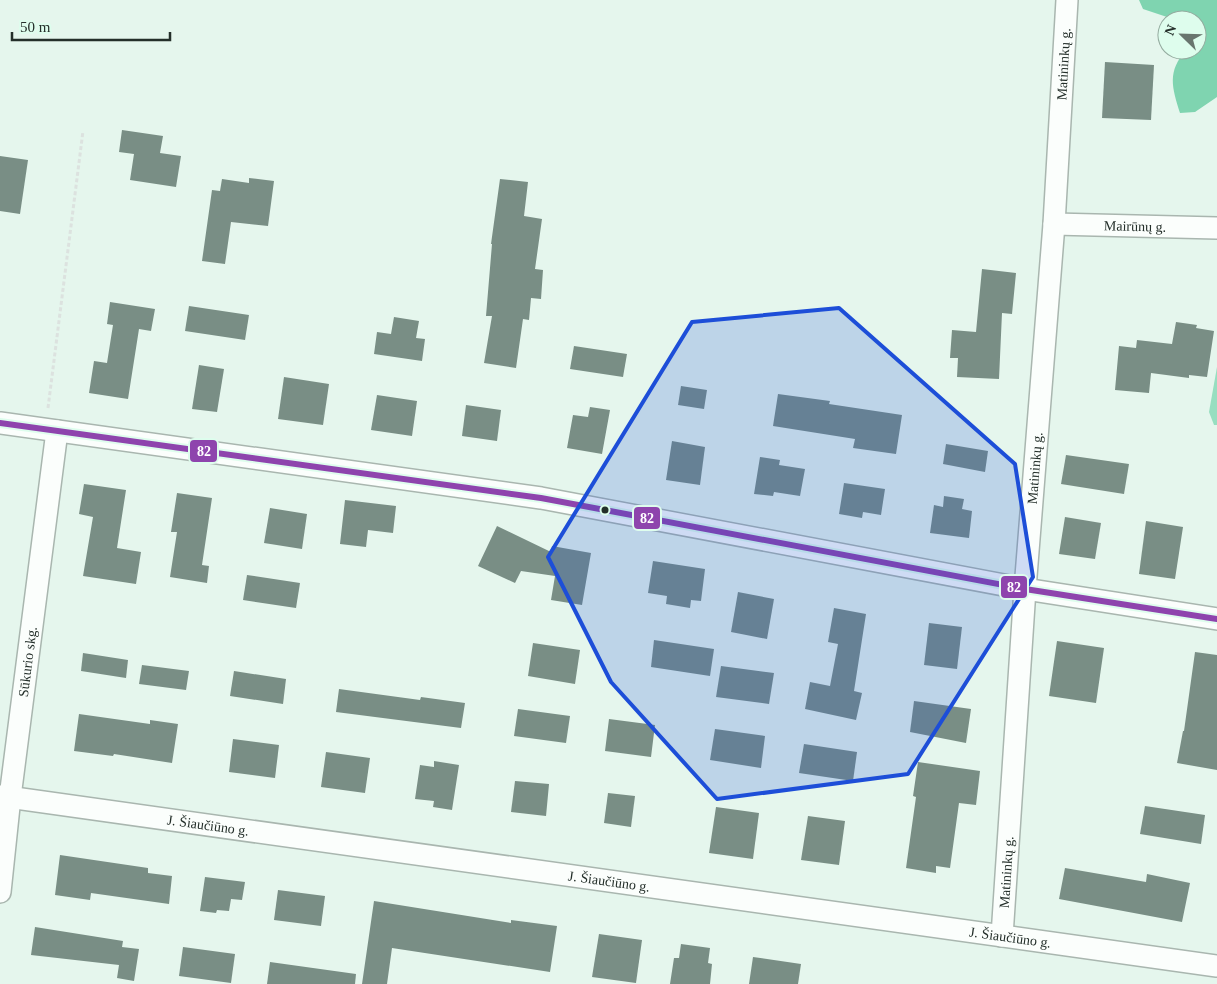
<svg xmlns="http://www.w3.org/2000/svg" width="1217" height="984" font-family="'Times New Roman',serif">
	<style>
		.forest { fill: #97dec0 }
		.water { fill: #7fd4b0 }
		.building { fill: #798e85 }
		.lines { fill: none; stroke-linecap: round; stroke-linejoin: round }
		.minor-casing { stroke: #a9b6af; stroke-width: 24 }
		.path { stroke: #dce2df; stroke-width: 3; stroke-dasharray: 4 2.5; stroke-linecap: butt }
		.minor { stroke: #fbfefc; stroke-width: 21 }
		.bus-1-casing { stroke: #defded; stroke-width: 10 }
		.bus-1 { stroke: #8e44ad; stroke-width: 6 }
		.marked { fill: #1d4ed8; fill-opacity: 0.2; stroke: #1d4ed8; stroke-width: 4; stroke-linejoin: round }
		.bus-dot { fill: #242f2a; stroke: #defded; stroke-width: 2 }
		.labels { text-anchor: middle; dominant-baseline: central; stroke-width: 5; stroke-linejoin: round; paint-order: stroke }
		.street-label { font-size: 14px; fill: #242f2a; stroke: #defded }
		.line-badge { stroke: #defded; stroke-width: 2 }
		.badge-label { font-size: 14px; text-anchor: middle; font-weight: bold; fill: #fff }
	</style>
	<rect width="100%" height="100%" fill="#e5f6ed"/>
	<!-- forest -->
	<path class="forest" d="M 1217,367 L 1217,425 L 1214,425 L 1209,412 Z"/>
	<!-- water -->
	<path class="water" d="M 1139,0 L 1217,0 L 1217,97 L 1195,112 L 1180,113 C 1172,87 1167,72 1186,50 L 1197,50 L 1197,20 L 1176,20 L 1143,9 Z"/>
	<!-- building -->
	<g class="building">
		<path d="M 1105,62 L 1154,65 L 1151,120 L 1102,118 Z"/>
		<path d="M 122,130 L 163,136 L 160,153 L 181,156 L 176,187 L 130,180 L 134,154 L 119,152 Z"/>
		<path d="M 0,156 L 28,160 L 20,214 L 0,211 Z"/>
		<path d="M 249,178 L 274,181 L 268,226 L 231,222 L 225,264 L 202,261 L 212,190 L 220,191 L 222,179 L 249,183 Z"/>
		<path d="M 500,179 L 528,182 L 524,216 L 542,219 L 535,269 L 543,270 L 541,299 L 531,298 L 529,320 L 523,319 L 516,368 L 484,363 L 492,316 L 486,316 L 492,244 L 491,244 Z"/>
		<path d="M 982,269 L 1016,273 L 1012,314 L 1002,313 L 999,379 L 957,377 L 958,358 L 950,358 L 952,330 L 976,332 Z"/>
		<path d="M 110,302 L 155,309 L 151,331 L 139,329 L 128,399 L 89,393 L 94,361 L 107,363 L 113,325 L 107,324 Z"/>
		<path d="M 189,306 L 249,315 L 245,340 L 185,331 Z"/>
		<path d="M 394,317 L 419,321 L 416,338 L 425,339 L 422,361 L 374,354 L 377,332 L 391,334 Z"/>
		<path d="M 1176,322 L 1197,325 L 1196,328 L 1214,331 L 1207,377 L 1189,375 L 1189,378 L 1151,373 L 1149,393 L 1115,390 L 1119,346 L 1136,348 L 1137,340 L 1172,344 Z"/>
		<path d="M 574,346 L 627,354 L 623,377 L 570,369 Z"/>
		<path d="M 199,365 L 224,369 L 217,412 L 192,409 Z"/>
		<path d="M 284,377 L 329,384 L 323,425 L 278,419 Z"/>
		<path d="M 681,386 L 707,390 L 704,409 L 678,405 Z"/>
		<path d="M 778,394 L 830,401 L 829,404 L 902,415 L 896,454 L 853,448 L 855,439 L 773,426 Z"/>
		<path d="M 377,395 L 417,401 L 412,436 L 371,430 Z"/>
		<path d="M 466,405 L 501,410 L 497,441 L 462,436 Z"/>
		<path d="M 590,407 L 610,410 L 602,454 L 567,448 L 573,415 L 588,417 Z"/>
		<path d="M 672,441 L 705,447 L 700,485 L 666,480 Z"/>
		<path d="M 946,444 L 988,451 L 985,472 L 943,464 Z"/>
		<path d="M 1066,455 L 1129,464 L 1124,494 L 1061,484 Z"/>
		<path d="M 760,457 L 780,460 L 779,465 L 805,469 L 800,496 L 774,492 L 773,496 L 754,494 Z"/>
		<path d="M 844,483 L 885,489 L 881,515 L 863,512 L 862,518 L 839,514 Z"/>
		<path d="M 84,484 L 126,490 L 117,548 L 141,552 L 136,584 L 83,576 L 93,517 L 79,514 Z"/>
		<path d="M 177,493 L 212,498 L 202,565 L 209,566 L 207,583 L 170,577 L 177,532 L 171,532 Z"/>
		<path d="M 944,496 L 964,499 L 962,509 L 972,511 L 969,538 L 930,533 L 934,505 L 943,507 Z"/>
		<path d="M 345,500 L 396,506 L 393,533 L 368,530 L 366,547 L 340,544 Z"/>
		<path d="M 270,508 L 307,514 L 302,549 L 264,543 Z"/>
		<path d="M 1065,517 L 1101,523 L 1095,559 L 1059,554 Z"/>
		<path d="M 1146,521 L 1183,527 L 1175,579 L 1139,574 Z"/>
		<path d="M 497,526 L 551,552 L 552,546 L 591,553 L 582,605 L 551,600 L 555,576 L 521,571 L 515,583 L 478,566 Z"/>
		<path d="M 653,561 L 705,569 L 701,601 L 691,600 L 690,608 L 666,604 L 667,596 L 648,593 Z"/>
		<path d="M 247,575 L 300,583 L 296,608 L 243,600 Z"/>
		<path d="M 738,592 L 774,599 L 767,639 L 731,632 Z"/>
		<path d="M 834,608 L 866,614 L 854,691 L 862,693 L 856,720 L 805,709 L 810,682 L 830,686 L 838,644 L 828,642 Z"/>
		<path d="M 929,623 L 962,627 L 957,669 L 924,665 Z"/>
		<path d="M 654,640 L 714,649 L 710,676 L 651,667 Z"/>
		<path d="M 1057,641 L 1104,648 L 1096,703 L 1049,696 Z"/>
		<path d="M 533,643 L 580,650 L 575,684 L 528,676 Z"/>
		<path d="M 1195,652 L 1217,655 L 1217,770 L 1177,763 L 1183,731 L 1184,731 Z"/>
		<path d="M 83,653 L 128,660 L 126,678 L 81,671 Z"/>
		<path d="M 142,665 L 189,671 L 186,690 L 139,684 Z"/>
		<path d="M 721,666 L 774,673 L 769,704 L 716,697 Z"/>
		<path d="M 234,671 L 286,679 L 283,704 L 230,696 Z"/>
		<path d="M 339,689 L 420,700 L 421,697 L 465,703 L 461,728 L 336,712 Z"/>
		<path d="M 914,701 L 971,709 L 966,743 L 910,732 Z"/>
		<path d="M 518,709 L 570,716 L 566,743 L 514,736 Z"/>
		<path d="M 79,714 L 150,724 L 150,720 L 178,724 L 172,763 L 114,754 L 113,756 L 74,751 Z"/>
		<path d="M 609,719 L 655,725 L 651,757 L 605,751 Z"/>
		<path d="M 715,729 L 765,736 L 761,768 L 710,760 Z"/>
		<path d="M 233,739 L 279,745 L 275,778 L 229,772 Z"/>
		<path d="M 804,744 L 857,752 L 853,781 L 799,773 Z"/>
		<path d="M 326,752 L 370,758 L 365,793 L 321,787 Z"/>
		<path d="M 434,761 L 459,765 L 452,810 L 433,807 L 434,801 L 415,799 L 420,765 L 434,767 Z"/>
		<path d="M 918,762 L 980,771 L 976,805 L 959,803 L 950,868 L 936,866 L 936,873 L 906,868 L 916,797 L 913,796 Z"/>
		<path d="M 515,781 L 549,784 L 546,816 L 511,812 Z"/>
		<path d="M 608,793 L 635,796 L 631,827 L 604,823 Z"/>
		<path d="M 1145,806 L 1205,815 L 1201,844 L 1140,834 Z"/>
		<path d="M 716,807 L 759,813 L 753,859 L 709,853 Z"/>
		<path d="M 808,816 L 845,821 L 839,865 L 801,860 Z"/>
		<path d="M 60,855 L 148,868 L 148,873 L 172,876 L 169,904 L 91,893 L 90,900 L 55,895 Z"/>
		<path d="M 1065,868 L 1146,882 L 1147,874 L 1190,883 L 1182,922 L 1059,899 Z"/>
		<path d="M 205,877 L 245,882 L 242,900 L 231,899 L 229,911 L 217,910 L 216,913 L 200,911 Z"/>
		<path d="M 278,890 L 325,896 L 321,926 L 274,920 Z"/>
		<path d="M 374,901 L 511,923 L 511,920 L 557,926 L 550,972 L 392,948 L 387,984 L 362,984 Z"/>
		<path d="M 35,927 L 123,941 L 122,947 L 139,949 L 134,981 L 117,978 L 119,965 L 31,955 Z"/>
		<path d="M 599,934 L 642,940 L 636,983 L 592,977 Z"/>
		<path d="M 681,944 L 710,948 L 708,963 L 712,964 L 710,984 L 670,984 L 674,958 L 679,958 Z"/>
		<path d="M 183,947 L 235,954 L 231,983 L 179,976 Z"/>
		<path d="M 753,957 L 801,964 L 798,984 L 749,984 Z"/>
		<path d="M 270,962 L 356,974 L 355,984 L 267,984 Z"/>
	</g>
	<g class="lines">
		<defs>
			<g id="minor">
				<path id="s1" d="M 1054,224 L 1217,228"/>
				<path d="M 0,423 L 541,498 L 1025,589 L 1217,619"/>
				<path id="s2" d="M 0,796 L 1217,966"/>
				<path id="s3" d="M 0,892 L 10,797 L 57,431"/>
				<path id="s4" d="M 1002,936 L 1025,589 L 1054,224 L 1067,0"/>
			</g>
		</defs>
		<!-- minor casing -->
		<use href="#minor" class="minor-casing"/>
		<!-- path -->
		<path class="path" d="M 48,408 L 83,131"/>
		<!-- minor -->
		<use href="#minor" class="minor"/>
		<defs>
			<path id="bus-1" d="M 0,423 L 541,498 L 1025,589 L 1217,619"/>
		</defs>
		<!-- bus-1 casing -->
		<use href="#bus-1" class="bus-1-casing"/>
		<!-- bus-1 -->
		<use href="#bus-1" class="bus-1"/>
	</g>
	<!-- marked area -->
	<path class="marked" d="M 839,308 L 1015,464 L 1033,577 L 908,774 L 717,799 L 611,682 L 548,557 L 692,322 Z"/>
	<!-- markers -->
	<circle class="bus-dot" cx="605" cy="510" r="4.5"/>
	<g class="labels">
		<!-- street labels -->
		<g class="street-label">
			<text stroke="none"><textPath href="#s4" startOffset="874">Matininkų g.</textPath></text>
			<text stroke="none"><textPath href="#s1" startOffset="81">Mairūnų g.</textPath></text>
			<text stroke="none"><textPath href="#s4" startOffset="469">Matininkų g.</textPath></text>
			<text stroke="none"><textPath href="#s3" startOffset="232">Sūkurio skg.</textPath></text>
			<text stroke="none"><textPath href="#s2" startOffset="210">J. Šiaučiūno g.</textPath></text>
			<text stroke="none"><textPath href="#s4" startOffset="64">Matininkų g.</textPath></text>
			<text stroke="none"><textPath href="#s2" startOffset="615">J. Šiaučiūno g.</textPath></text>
			<text stroke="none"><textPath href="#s2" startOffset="1020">J. Šiaučiūno g.</textPath></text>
		</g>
	</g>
	<g class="line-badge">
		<rect x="189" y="439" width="29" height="24" rx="5" fill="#8e44ad"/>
		<rect x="633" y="506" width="28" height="24" rx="5" fill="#8e44ad"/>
		<rect x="1000" y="575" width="28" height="24" rx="5" fill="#8e44ad"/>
	</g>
	<g class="badge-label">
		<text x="204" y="456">82</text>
		<text x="647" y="523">82</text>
		<text x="1014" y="592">82</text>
	</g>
	<!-- north arrow -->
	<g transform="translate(1182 35) rotate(293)"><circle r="24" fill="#defded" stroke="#94ab9f"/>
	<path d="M0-4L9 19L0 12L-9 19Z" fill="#68756e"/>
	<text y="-8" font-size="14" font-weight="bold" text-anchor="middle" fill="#242f2a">N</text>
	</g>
	<!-- scale -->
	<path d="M12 32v8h158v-8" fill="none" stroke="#242f2a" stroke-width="2.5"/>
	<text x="20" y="32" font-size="15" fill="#242f2a" stroke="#defded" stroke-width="4" paint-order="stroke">50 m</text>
</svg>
